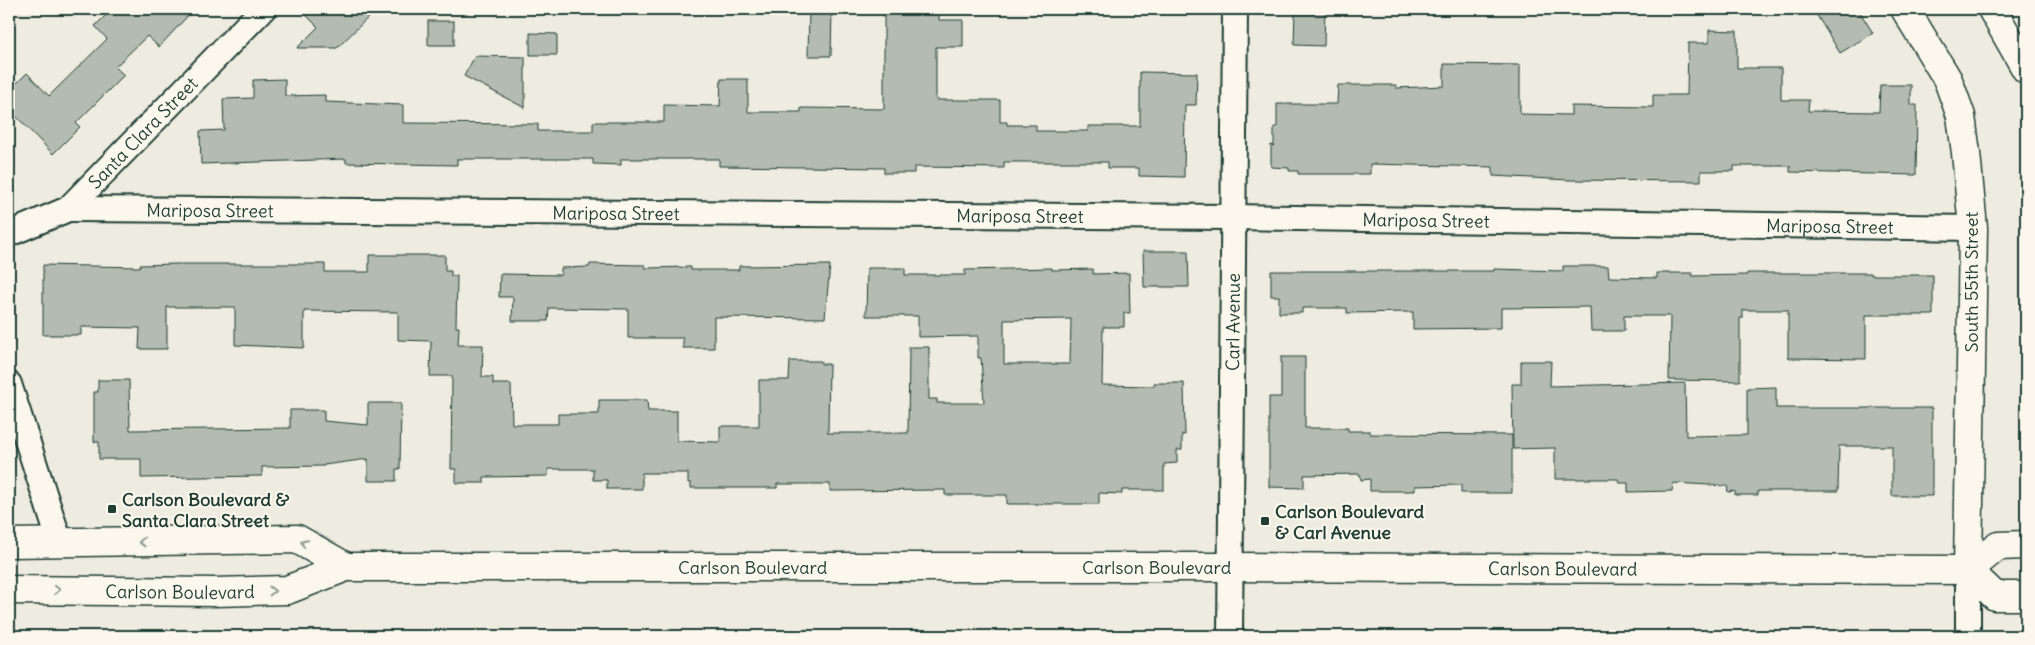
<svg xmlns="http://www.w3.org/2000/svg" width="2035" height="645" font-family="Delius,sans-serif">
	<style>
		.building { fill: #b4bbb0; stroke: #1f3d34; fill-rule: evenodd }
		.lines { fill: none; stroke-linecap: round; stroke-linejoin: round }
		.minor-casing { stroke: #1f3d34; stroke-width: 28 }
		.tertiary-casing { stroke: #1f3d34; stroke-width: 31 }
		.secondary-casing { stroke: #1f3d34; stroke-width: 31 }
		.motorway-casing { stroke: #1f3d34; stroke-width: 31 }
		.minor { stroke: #fbf7ec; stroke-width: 24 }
		.tertiary { stroke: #fbf7ec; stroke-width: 28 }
		.secondary { stroke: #fbf7ec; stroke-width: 28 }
		.motorway { stroke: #fbf7ec; stroke-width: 28 }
		.oneway { stroke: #8d9a90 }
		.poi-dot { fill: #1f3d34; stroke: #fbf7ec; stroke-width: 2 }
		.labels { text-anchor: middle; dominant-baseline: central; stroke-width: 4; stroke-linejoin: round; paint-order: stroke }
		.street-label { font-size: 18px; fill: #1f3d34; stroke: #fbf7ec }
		.poi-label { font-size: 18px; font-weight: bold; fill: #1f3d34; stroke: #fbf7ec; text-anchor: start }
	</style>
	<rect width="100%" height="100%" fill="#eeece1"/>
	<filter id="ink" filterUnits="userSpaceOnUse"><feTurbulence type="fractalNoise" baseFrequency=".02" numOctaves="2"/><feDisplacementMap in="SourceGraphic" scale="10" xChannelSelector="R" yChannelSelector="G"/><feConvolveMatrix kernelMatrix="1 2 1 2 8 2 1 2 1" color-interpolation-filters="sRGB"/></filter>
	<g filter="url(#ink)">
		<!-- building -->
		<g class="building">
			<path d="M 112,9 L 194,9 L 159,47 L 147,36 L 115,67 L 124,75 L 76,123 L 80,127 L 53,154 L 9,109 L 9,91 L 27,73 L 49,96 L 107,39 L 95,26 Z"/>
			<path d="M 300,9 L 377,9 L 337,48 L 297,48 L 318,27 Z"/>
			<path d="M 809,9 L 832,9 L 831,56 L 808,56 Z"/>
			<path d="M 884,9 L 939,9 L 939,20 L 963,20 L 963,47 L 936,47 L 936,100 L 1000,100 L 1000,122 L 1007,122 L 1007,125 L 1036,125 L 1036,131 L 1088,131 L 1088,126 L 1140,126 L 1140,72 L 1197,73 L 1196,105 L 1185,105 L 1184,177 L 1139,176 L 1139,168 L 1108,168 L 1108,162 L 1004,162 L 1004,168 L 914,167 L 914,173 L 884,173 L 884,168 L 719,166 L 719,159 L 621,159 L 621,165 L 593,164 L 593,159 L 457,159 L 457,165 L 346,163 L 346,159 L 201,164 L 200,131 L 224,130 L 223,99 L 253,98 L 253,80 L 285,79 L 285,96 L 325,95 L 325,102 L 403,105 L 403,123 L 538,124 L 538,131 L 593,131 L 593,122 L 664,122 L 664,105 L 720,106 L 721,79 L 748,79 L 748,112 L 801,112 L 801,108 L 884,109 Z"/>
			<path d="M 1295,9 L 1325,9 L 1324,46 L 1294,45 Z"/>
			<path d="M 1813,9 L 1858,9 L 1873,33 L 1840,53 Z"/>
			<rect x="428" y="21" width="26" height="24"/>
			<path d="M 1709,30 L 1737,31 L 1737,68 L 1781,68 L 1781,100 L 1809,100 L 1808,111 L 1879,112 L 1880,85 L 1911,85 L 1911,105 L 1917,105 L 1916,175 L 1790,172 L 1790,166 L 1734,166 L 1734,171 L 1701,171 L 1701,181 L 1569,180 L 1493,176 L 1493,167 L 1370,164 L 1370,174 L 1298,174 L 1298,171 L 1289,171 L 1289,168 L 1271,167 L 1271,145 L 1274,146 L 1274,127 L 1277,127 L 1277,104 L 1337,104 L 1338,85 L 1396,85 L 1396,88 L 1444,86 L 1444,64 L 1520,65 L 1520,114 L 1571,115 L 1571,106 L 1653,107 L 1653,95 L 1687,95 L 1688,43 L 1709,43 Z"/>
			<path d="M 530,33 L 557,34 L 557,55 L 530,55 Z"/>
			<path d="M 475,56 L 525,57 L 525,108 L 464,76 Z"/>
			<path d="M 1143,251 L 1188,251 L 1189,287 L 1144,287 Z"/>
			<path d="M 369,255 L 445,255 L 445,271 L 451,271 L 451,276 L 457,276 L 456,327 L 459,327 L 458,345 L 483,345 L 482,377 L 493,377 L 493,384 L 511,384 L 512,424 L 558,424 L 558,414 L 599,414 L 599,400 L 647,400 L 648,411 L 677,411 L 677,441 L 720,442 L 720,426 L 759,426 L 759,380 L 789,380 L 790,361 L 821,361 L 821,364 L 829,364 L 828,433 L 908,433 L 909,347 L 929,347 L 929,399 L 937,399 L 937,403 L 984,403 L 981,358 L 978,358 L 978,336 L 918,337 L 918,316 L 866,316 L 867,268 L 905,268 L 905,275 L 965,275 L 965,270 L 1052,268 L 1052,270 L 1093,269 L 1093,274 L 1129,273 L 1130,313 L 1124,313 L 1124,327 L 1103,327 L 1102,385 L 1154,386 L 1154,383 L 1184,383 L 1185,435 L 1182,434 L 1182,450 L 1177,450 L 1177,463 L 1164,464 L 1164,490 L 1122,490 L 1122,494 L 1099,493 L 1099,504 L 1007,504 L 1007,495 L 945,495 L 945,490 L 830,491 L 830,484 L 777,484 L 777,488 L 691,488 L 691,483 L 688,483 L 688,473 L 642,473 L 642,489 L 607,489 L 607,480 L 593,480 L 593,469 L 548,469 L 548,476 L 484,477 L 484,483 L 456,483 L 456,469 L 451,469 L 452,376 L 430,376 L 431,341 L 398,340 L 398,312 L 304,311 L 304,348 L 235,345 L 235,307 L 167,307 L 167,349 L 139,349 L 140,328 L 81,327 L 81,335 L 43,335 L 43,265 L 140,267 L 140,265 L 175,264 L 325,264 L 325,272 L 369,272 ZM 1071,319 L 1070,364 L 1004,364 L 1004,320 Z"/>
			<path d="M 590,264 L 645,265 L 645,268 L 691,267 L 691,270 L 739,270 L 739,266 L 830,265 L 825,318 L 714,317 L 714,348 L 683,348 L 683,338 L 628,338 L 628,309 L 549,308 L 548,321 L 512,321 L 513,297 L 499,297 L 500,274 L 561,275 L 561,268 L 589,267 Z"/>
			<path d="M 1563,266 L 1608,266 L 1609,277 L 1657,278 L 1657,273 L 1692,273 L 1692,276 L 1747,275 L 1747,273 L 1871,273 L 1871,275 L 1933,275 L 1933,315 L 1866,315 L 1866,359 L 1788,358 L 1788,310 L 1743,310 L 1743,318 L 1740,318 L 1740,381 L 1669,380 L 1670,316 L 1624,316 L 1624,331 L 1591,331 L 1590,307 L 1501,308 L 1501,328 L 1413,329 L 1413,312 L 1347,313 L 1347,308 L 1302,308 L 1302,313 L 1279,313 L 1279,296 L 1271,296 L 1271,271 L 1494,271 L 1494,269 L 1563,271 Z"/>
			<path d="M 1281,357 L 1305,357 L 1305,428 L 1348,428 L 1348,431 L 1370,431 L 1370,434 L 1512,435 L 1512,493 L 1461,493 L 1461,485 L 1415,486 L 1415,491 L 1370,491 L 1370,479 L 1361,480 L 1360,474 L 1304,475 L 1304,488 L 1269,487 L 1269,397 L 1281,397 Z"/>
			<path d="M 1521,361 L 1551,361 L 1550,386 L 1685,383 L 1686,436 L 1747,435 L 1747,388 L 1776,387 L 1776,408 L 1932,408 L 1932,496 L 1892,496 L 1892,446 L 1839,446 L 1838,491 L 1758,491 L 1758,495 L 1735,495 L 1735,491 L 1728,492 L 1727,486 L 1673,483 L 1672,491 L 1628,492 L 1628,483 L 1619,483 L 1618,479 L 1555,479 L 1555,448 L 1513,449 L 1512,384 L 1521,384 Z"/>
			<path d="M 98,380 L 129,380 L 130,430 L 290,428 L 290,410 L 324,410 L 324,421 L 368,425 L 368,403 L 401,403 L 400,469 L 396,469 L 396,481 L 368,481 L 368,459 L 324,465 L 324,466 L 262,467 L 262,476 L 141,478 L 141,459 L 99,459 L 99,442 L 94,442 L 94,392 L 98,392 Z"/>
		</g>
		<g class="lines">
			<defs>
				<g id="minor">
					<path id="s1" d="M 68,209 L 1232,217 L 1973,228"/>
					<path id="s2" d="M 9,234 L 68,209 L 263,9"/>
					<path d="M 9,384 L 60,543"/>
					<path d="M 1968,570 L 1968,636"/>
					<path id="s3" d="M 1230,636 L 1235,9"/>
				</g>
				<path id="tertiary" d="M 1905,9 L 1948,80 L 1961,116 L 1966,153 L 1973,228 L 1968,570"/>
				<g id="secondary">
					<path d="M 9,543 L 297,539 L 346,567"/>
					<path d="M 1968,570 L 1995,596 L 2026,596"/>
					<path id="s4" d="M 9,590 L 215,592 L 287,590 L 346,567 L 1231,567 L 1968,570 L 1998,546 L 2026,545"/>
				</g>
				<path id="motorway" d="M 1992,9 L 2026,69"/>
			</defs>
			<!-- minor casing -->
			<use href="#minor" class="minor-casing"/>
			<!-- tertiary casing -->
			<use href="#tertiary" class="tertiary-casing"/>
			<!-- secondary casing -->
			<use href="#secondary" class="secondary-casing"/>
			<!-- motorway casing -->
			<use href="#motorway" class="motorway-casing"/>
			<!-- minor -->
			<use href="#minor" class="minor"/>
			<!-- tertiary -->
			<use href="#tertiary" class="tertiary"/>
			<!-- secondary -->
			<use href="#secondary" class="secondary"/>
			<!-- motorway -->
			<use href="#motorway" class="motorway"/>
		</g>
		<!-- one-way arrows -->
		<defs><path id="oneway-chevron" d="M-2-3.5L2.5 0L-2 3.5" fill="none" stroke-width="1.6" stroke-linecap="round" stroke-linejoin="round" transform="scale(1.25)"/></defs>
		<g class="oneway">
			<use href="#oneway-chevron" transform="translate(142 542) rotate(179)"/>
			<use href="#oneway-chevron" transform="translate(304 543) rotate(-153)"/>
			<use href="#oneway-chevron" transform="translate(57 590) rotate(1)"/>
			<use href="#oneway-chevron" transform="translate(272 591) rotate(-1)"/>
		</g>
	</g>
	<!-- markers -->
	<g class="poi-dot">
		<rect x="107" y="504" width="10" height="10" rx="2.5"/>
		<rect x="1260" y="516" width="10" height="10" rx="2.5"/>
	</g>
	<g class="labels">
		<!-- street labels -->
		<g class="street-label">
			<text stroke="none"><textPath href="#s2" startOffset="171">Santa Clara Street</textPath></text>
			<text stroke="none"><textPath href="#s1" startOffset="142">Mariposa Street</textPath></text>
			<text stroke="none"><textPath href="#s1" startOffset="548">Mariposa Street</textPath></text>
			<text stroke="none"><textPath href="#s1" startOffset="952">Mariposa Street</textPath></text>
			<text stroke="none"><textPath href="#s1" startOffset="1358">Mariposa Street</textPath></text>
			<text stroke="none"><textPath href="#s1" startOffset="1762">Mariposa Street</textPath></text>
			<text transform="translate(1971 282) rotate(-90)">South 55th Street</text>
			<text stroke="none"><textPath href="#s3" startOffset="314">Carl Avenue</textPath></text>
			<text stroke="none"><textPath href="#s4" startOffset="748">Carlson Boulevard</textPath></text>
			<text stroke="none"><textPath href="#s4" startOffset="1152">Carlson Boulevard</textPath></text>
			<text stroke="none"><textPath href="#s4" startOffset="1558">Carlson Boulevard</textPath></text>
			<text stroke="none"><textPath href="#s4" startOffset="171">Carlson Boulevard</textPath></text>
		</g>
		<!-- poi labels -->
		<g class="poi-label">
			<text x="122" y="499">Carlson Boulevard &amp;<tspan x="122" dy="21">Santa Clara Street</tspan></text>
			<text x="1275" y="511">Carlson Boulevard<tspan x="1275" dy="21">&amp; Carl Avenue</tspan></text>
		</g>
	</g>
	<!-- margin -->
	<rect width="2035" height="645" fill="none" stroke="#fbf7ec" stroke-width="30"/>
	<rect x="15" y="15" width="2005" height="615" fill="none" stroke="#1f3d34" stroke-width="2" filter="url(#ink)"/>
</svg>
